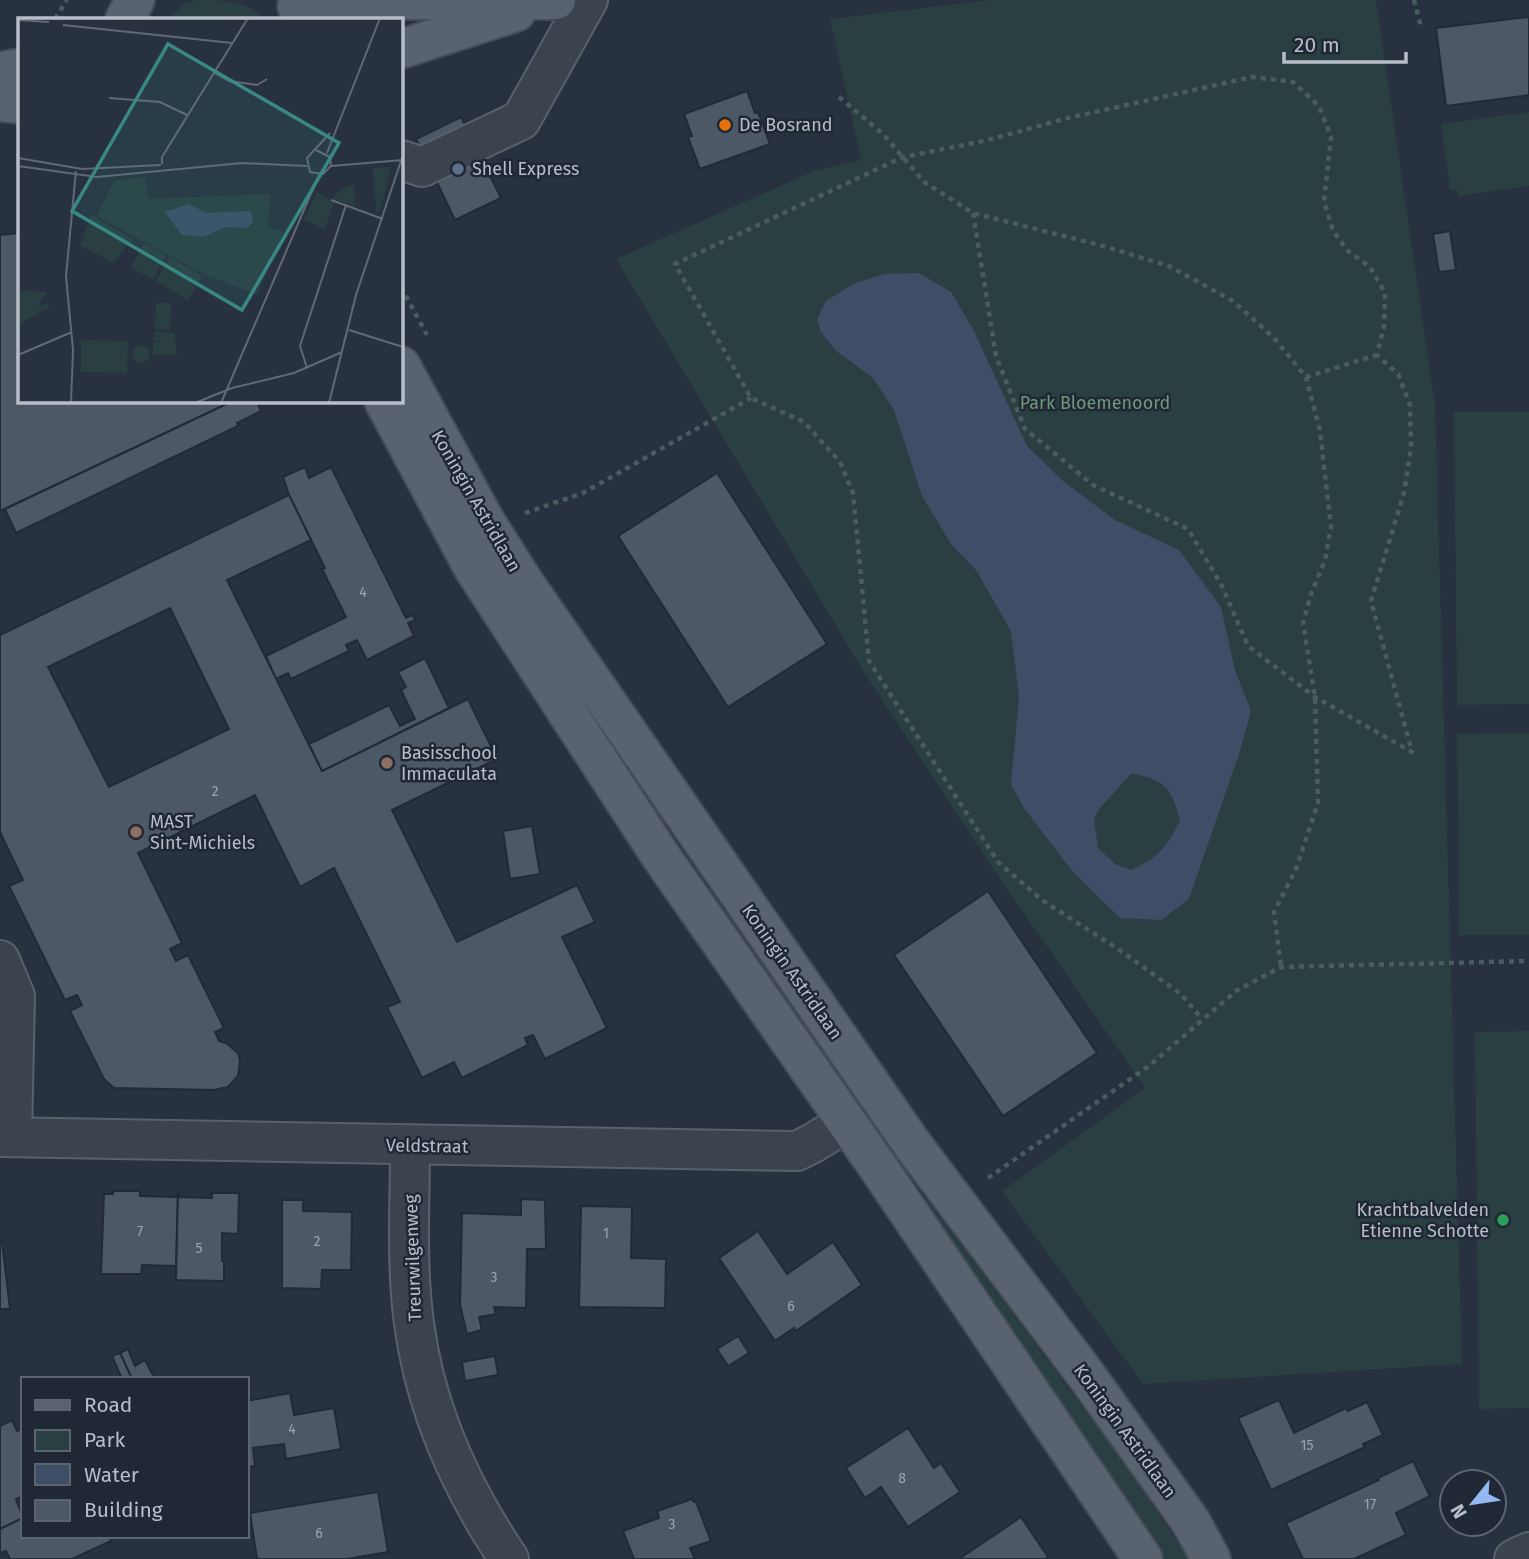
<svg xmlns="http://www.w3.org/2000/svg" width="1529" height="1559" font-family="'Fira Sans',sans-serif">
	<style>
		.green { fill: #2a3f41 }
		.water { fill: #3d4e66; fill-rule: evenodd }
		.building { fill: #4d5867; stroke: #212a36; stroke-width: 2; fill-rule: evenodd }
		.lines { fill: none; stroke-linecap: round; stroke-linejoin: round }
		.minor-casing { stroke: #58616c; stroke-width: 42 }
		.major-casing { stroke: #444c58; stroke-width: 42 }
		.path { stroke: #495c5f; stroke-width: 4.5; stroke-dasharray: 5 5; stroke-linecap: butt }
		.minor { stroke: #3b434f; stroke-width: 38 }
		.major { stroke: #59626f; stroke-width: 38 }
		.food-dot { fill: #e8710a; stroke: #1f2834; stroke-width: 2.5 }
		.service-dot { fill: #5c6f8a; stroke: #1f2834; stroke-width: 2.5 }
		.education-dot { fill: #8d6e63; stroke: #1f2834; stroke-width: 2.5 }
		.leisure-dot { fill: #2e9e5b; stroke: #1f2834; stroke-width: 2.5 }
		.labels { text-anchor: middle; dominant-baseline: central; stroke-width: 5; stroke-linejoin: round; paint-order: stroke }
		.number-label { font-size: 14px; fill: #9ca4b0 }
		.poi-label { font-size: 18px; fill: #b7bec9; stroke: #1f2834; text-anchor: start }
		.park-label { font-size: 18px; fill: #6f9979; stroke: #1f2834 }
		.street-label { font-size: 18px; fill: #b7bec9; stroke: #1f2834 }
		.inset-road { fill: none; stroke: #616976; stroke-width: 2 }
		.view { fill: #398885; fill-opacity: 0.15; stroke: #398885; stroke-width: 3.5 }
		.inset-edge { fill: none; stroke: #b7bec9; stroke-width: 3.5 }
	</style>
	<rect width="100%" height="100%" fill="#27313f"/>
	<!-- green -->
	<g class="green">
		<path d="M 197,0 C 221,0 248,0 263,19 L 166,19 L 186,3 Z"/>
		<path d="M 991,0 L 1376,0 L 1435,405 L 1462,1364 L 1143,1384 L 1002,1191 L 1145,1088 L 992,867 L 860,666 L 616,259 L 814,171 L 861,160 L 830,19 Z"/>
		<path d="M 1529,112 L 1529,186 L 1458,196 L 1457,189 L 1450,190 L 1441,124 Z"/>
		<path d="M 1454,412 L 1529,412 L 1529,704 L 1457,705 Z"/>
		<path d="M 1529,733 L 1529,935 L 1459,935 L 1457,734 Z"/>
		<path d="M 1529,1031 L 1529,1408 L 1479,1409 L 1475,1032 Z"/>
		<path d="M 925,1200 L 928,1201 L 1122,1460 L 1189,1559 L 1162,1559 L 921,1202 Z"/>
	</g>
	<!-- water -->
	<path class="water" d="M 919,273 L 951,292 L 973,329 L 1027,446 L 1063,481 L 1115,520 L 1179,550 L 1221,607 L 1235,670 L 1251,711 L 1240,751 L 1189,899 L 1161,920 L 1120,918 L 1073,872 L 1024,808 L 1011,784 L 1019,697 L 1011,631 L 976,570 L 951,544 L 922,496 L 894,410 L 873,378 L 835,350 L 821,332 L 817,319 L 826,301 L 853,284 L 884,274 ZM 1131,774 C 1164,778 1172,789 1180,820 C 1167,847 1159,857 1131,870 L 1115,864 L 1098,848 L 1094,819 L 1099,809 Z"/>
	<!-- building -->
	<g class="building">
		<path d="M 1529,17 L 1529,95 L 1446,106 L 1436,28 Z"/>
		<path d="M 747,91 L 755,113 L 758,112 L 770,144 L 700,169 L 688,137 L 692,136 L 684,114 Z"/>
		<path d="M 461,117 L 501,198 L 455,220 L 416,139 Z"/>
		<path d="M 1450,231 L 1456,270 L 1439,272 L 1433,234 Z"/>
		<path d="M 19,233 L 19,401 L 233,401 L 0,511 L 0,235 Z"/>
		<path d="M 233,401 L 257,401 L 261,411 L 237,423 L 238,426 L 16,533 L 5,509 Z"/>
		<path d="M 305,467 L 309,478 L 331,467 L 406,618 L 413,615 L 415,620 L 408,623 L 414,636 L 367,660 L 357,640 L 346,645 L 349,651 L 291,679 L 288,673 L 276,679 L 266,656 L 346,617 L 322,569 L 325,568 L 289,495 L 283,477 Z"/>
		<path d="M 717,473 L 827,644 L 728,707 L 618,536 Z"/>
		<path d="M 289,495 L 311,540 L 227,580 L 322,771 L 468,699 L 497,759 L 392,810 L 457,942 L 577,885 L 595,922 L 562,937 L 607,1028 L 545,1059 L 533,1035 L 525,1038 L 528,1045 L 462,1078 L 454,1062 L 422,1078 L 387,1007 L 400,1002 L 334,868 L 300,887 L 255,795 L 138,853 L 182,943 L 170,949 L 176,961 L 188,955 L 224,1028 L 215,1032 L 219,1041 L 226,1043 L 238,1053 L 240,1061 L 238,1076 L 228,1087 L 214,1090 L 114,1088 L 104,1079 L 70,1011 L 82,1005 L 77,995 L 65,1000 L 9,886 L 23,880 L 0,832 L 0,635 ZM 170,608 L 229,729 L 109,787 L 48,667 Z"/>
		<path d="M 425,658 L 449,708 L 322,771 L 309,744 L 389,705 L 400,726 L 415,719 L 401,690 L 406,687 L 398,672 Z"/>
		<path d="M 532,826 L 540,874 L 510,879 L 503,831 Z"/>
		<path d="M 988,891 L 1097,1053 L 1003,1116 L 894,955 Z"/>
		<path d="M 113,1191 L 140,1191 L 140,1196 L 177,1197 L 178,1192 L 176,1266 L 142,1265 L 141,1274 L 101,1274 L 104,1194 L 113,1194 Z"/>
		<path d="M 178,1192 L 179,1197 L 212,1198 L 212,1193 L 239,1193 L 238,1234 L 222,1233 L 222,1261 L 224,1262 L 224,1281 L 176,1280 Z"/>
		<path d="M 521,1199 L 545,1200 L 546,1249 L 527,1249 L 526,1308 L 494,1307 L 496,1314 L 479,1317 L 482,1330 L 467,1334 L 460,1305 L 462,1213 L 521,1215 Z"/>
		<path d="M 282,1200 L 303,1200 L 303,1211 L 352,1212 L 351,1270 L 322,1270 L 321,1289 L 282,1288 Z"/>
		<path d="M 581,1206 L 632,1207 L 631,1258 L 666,1259 L 665,1308 L 579,1307 Z"/>
		<path d="M 758,1231 L 787,1274 L 833,1242 L 862,1285 L 796,1331 L 794,1328 L 775,1341 L 719,1258 Z"/>
		<path d="M 0,1241 L 2,1241 L 10,1309 L 0,1309 Z"/>
		<path d="M 738,1336 L 749,1353 L 728,1366 L 717,1349 Z"/>
		<path d="M 128,1349 L 135,1366 L 145,1360 L 155,1379 L 132,1379 L 120,1353 Z"/>
		<path d="M 120,1353 L 132,1379 L 122,1379 L 112,1356 Z"/>
		<path d="M 495,1356 L 498,1375 L 465,1381 L 462,1362 Z"/>
		<path d="M 290,1393 L 294,1415 L 334,1408 L 341,1449 L 286,1459 L 284,1444 L 253,1448 L 255,1466 L 247,1467 L 247,1401 Z"/>
		<path d="M 1279,1400 L 1294,1433 L 1346,1408 L 1348,1411 L 1367,1402 L 1383,1435 L 1363,1444 L 1365,1447 L 1271,1490 L 1238,1418 Z"/>
		<path d="M 12,1420 L 17,1431 L 23,1428 L 23,1496 L 16,1499 L 23,1518 L 0,1529 L 0,1426 Z"/>
		<path d="M 908,1428 L 934,1468 L 941,1463 L 960,1492 L 908,1527 L 881,1487 L 865,1498 L 846,1468 Z"/>
		<path d="M 1413,1461 L 1430,1496 L 1396,1513 L 1406,1535 L 1354,1559 L 1303,1559 L 1286,1523 L 1379,1480 L 1378,1478 Z"/>
		<path d="M 378,1492 L 388,1552 L 347,1559 L 257,1559 L 250,1513 Z"/>
		<path d="M 692,1499 L 694,1502 L 696,1502 L 711,1541 L 690,1548 L 695,1559 L 634,1559 L 623,1531 L 659,1518 L 657,1511 Z"/>
		<path d="M 1021,1517 L 1048,1557 L 1045,1559 L 959,1559 Z"/>
		<path d="M 23,1518 L 23,1536 L 109,1536 L 111,1541 L 72,1559 L 10,1559 L 6,1551 L 0,1553 L 0,1529 Z"/>
	</g>
	<g class="lines">
		<defs>
			<g id="minor">
				<path d="M 401,160 L 422,167 L 521,120 L 588,0"/>
				<path d="M 0,960 L 15,996 L 12,1137"/>
				<path d="M 0,1137 L 797,1151 L 813,1143 L 847,1122"/>
				<path d="M 410,1146 C 410,1204 406,1264 414,1323 C 425,1408 461,1488 509,1559"/>
				<path d="M 1514,1559 L 1529,1552"/>
			</g>
			<g id="major">
				<path d="M 297,6 L 393,0 L 556,0"/>
				<path d="M 125,19 L 135,0"/>
				<path d="M 401,49 L 516,12"/>
				<path d="M 0,72 L 19,68"/>
				<path d="M 0,102 L 19,104"/>
				<path d="M 401,366 L 485,521 L 523,581 L 912,1144 L 1086,1375 L 1191,1522 L 1211,1559"/>
				<path d="M 384,401 L 474,569 L 660,855 L 878,1167 L 1143,1559"/>
			</g>
		</defs>
		<!-- minor casing -->
		<use href="#minor" class="minor-casing"/>
		<!-- major casing -->
		<use href="#major" class="major-casing"/>
		<!-- path -->
		<g class="path">
			<path d="M 1414,0 L 1421,27"/>
			<path d="M 55,19 L 67,0"/>
			<path d="M 839,97 L 883,134 L 924,182 L 973,213 L 1103,246 L 1169,266 L 1233,301 L 1274,338 L 1306,377 L 1320,431 L 1331,527 L 1325,560 L 1311,594 L 1303,623 L 1315,697 L 1318,803 L 1296,869 L 1274,912 L 1281,967"/>
			<path d="M 973,213 L 996,356 L 1025,429 L 1093,485 L 1188,529 L 1222,586 L 1248,646 L 1315,697 L 1412,752 L 1371,601 L 1404,493 L 1411,448 L 1410,405 L 1398,374 L 1377,355 L 1384,326 L 1385,293 L 1370,267 L 1348,251 L 1333,231 L 1324,201 L 1331,137 L 1319,106 L 1293,82 L 1252,77 L 1068,118 L 984,141 L 903,157 L 675,264 L 751,398 L 804,422 L 840,462 L 853,493 L 869,661 L 998,862 L 1042,900 L 1118,949 L 1181,994 L 1202,1019"/>
			<path d="M 401,287 L 427,335"/>
			<path d="M 1306,377 L 1377,355"/>
			<path d="M 525,513 L 583,493 L 751,398"/>
			<path d="M 988,1178 L 1149,1066 L 1236,991 L 1281,967 L 1529,961"/>
		</g>
		<!-- minor -->
		<use href="#minor" class="minor"/>
		<!-- major -->
		<use href="#major" class="major"/>
	</g>
	<!-- markers -->
	<circle class="food-dot" cx="725" cy="125" r="7"/>
	<circle class="service-dot" cx="458" cy="169" r="7"/>
	<g class="education-dot">
		<circle cx="387" cy="763" r="7"/>
		<circle cx="136" cy="832" r="7"/>
	</g>
	<circle class="leisure-dot" cx="1503" cy="1220" r="7"/>
	<g class="labels">
		<!-- number labels -->
		<g class="number-label">
			<text x="363" y="592">4</text>
			<text x="215" y="791">2</text>
			<text x="140" y="1231">7</text>
			<text x="606" y="1233">1</text>
			<text x="317" y="1241">2</text>
			<text x="199" y="1248">5</text>
			<text x="494" y="1277">3</text>
			<text x="791" y="1306">6</text>
			<text x="292" y="1429">4</text>
			<text x="1307" y="1445">15</text>
			<text x="902" y="1478">8</text>
			<text x="1370" y="1504">17</text>
			<text x="672" y="1524">3</text>
			<text x="319" y="1533">6</text>
		</g>
		<!-- poi labels -->
		<g class="poi-label">
			<text x="739" y="125">De Bosrand</text>
			<text x="472" y="169">Shell Express</text>
			<text x="401" y="753">Basisschool<tspan x="401" dy="21">Immaculata</tspan></text>
			<text x="150" y="822">MAST<tspan x="150" dy="21">Sint-Michiels</tspan></text>
			<text x="1489" y="1210" text-anchor="end">Krachtbalvelden<tspan x="1489" dy="21">Etienne Schotte</tspan></text>
		</g>
		<!-- park labels -->
		<g class="park-label">
			<text x="1095" y="403">Park Bloemenoord</text>
		</g>
		<!-- street labels -->
		<g class="street-label">
			<text transform="translate(476 501) rotate(60)">Koningin Astridlaan</text>
			<text transform="translate(792 972) rotate(55)">Koningin Astridlaan</text>
			<text transform="translate(427 1146) rotate(1)">Veldstraat</text>
			<text transform="translate(413 1258) rotate(-92)">Treurwilgenweg</text>
			<text transform="translate(1125 1431) rotate(54)">Koningin Astridlaan</text>
		</g>
	</g>
	<!-- overview -->
	<g transform="translate(18 18)">
		<rect width="385" height="385" fill="#27313f"/>
		<path d="M 373,149 L 362,193 L 358,194 L 355,150 ZM 127,159 L 130,181 L 253,176 L 249,209 L 266,214 L 239,277 L 186,256 L 79,198 L 97,162 ZM 336,166 L 337,188 L 314,181 L 323,171 ZM 299,174 L 316,185 L 307,211 L 286,202 ZM 73,197 L 115,221 L 95,245 L 62,227 ZM 126,225 L 148,238 L 135,262 L 113,249 ZM 152,239 L 184,258 L 170,282 L 138,263 ZM 0,272 L 29,274 L 20,288 L 30,285 L 31,290 L 0,306 ZM 138,285 L 153,285 L 152,311 L 137,311 ZM 137,313 L 156,315 L 159,337 L 135,337 L 135,324 L 146,324 L 135,322 ZM 63,322 L 110,323 L 109,355 L 63,354 ZM114 336a9 9 0 1 1 18 0a9 9 0 1 1-18 0Z" fill="#2a3f41"/>
		<path d="M 171,186 L 188,195 L 233,193 L 235,204 L 229,210 L 207,209 L 186,219 L 164,217 L 147,194 Z" fill="#3d4e66"/>
		<path class="inset-road" d="M 0,2 L 31,4M 45,7 L 214,25M 195,54 L 211,63 L 239,67 L 249,61M 91,80 L 142,84 L 169,97M 298,132 L 312,139 L 313,148 L 305,156 L 292,154 L 289,140 L 312,115M 309,135 L 362,0M 0,140 L 64,151 L 143,147M 144,146 L 144,139 L 230,0M 0,148 L 79,159 L 224,145 L 289,148M 313,148 L 385,142M 313,182 L 365,201M 331,312 L 385,329M 0,337 L 54,314M 289,350 L 282,328 L 328,187M 53,385 L 55,332 L 48,258 L 58,153M 177,385 L 214,370 L 276,355 L 324,334M 203,385 L 301,157M 311,385 L 338,277 L 385,137"/>
		<path class="view" d="M 150,26 L 321,125 L 224,292 L 54,193 Z"/>
		<rect width="385" height="385" class="inset-edge"/>
	</g>
	<!-- legend -->
	<rect x="21" y="1377" width="228" height="161" fill="#1f2834" stroke="#5c6470" stroke-width="2"/>
	<rect x="35" y="1400" width="35" height="10" fill="#59626f" stroke="#5c6470" stroke-width="2"/>
	<text x="84" y="1412" font-size="21" fill="#b7bec9">Road</text>
	<rect x="35" y="1430" width="35" height="21" fill="#2a3f41" stroke="#5c6470" stroke-width="2"/>
	<text x="84" y="1447" font-size="21" fill="#b7bec9">Park</text>
	<rect x="35" y="1464" width="35" height="21" fill="#3d4e66" stroke="#5c6470" stroke-width="2"/>
	<text x="84" y="1482" font-size="21" fill="#b7bec9">Water</text>
	<rect x="35" y="1500" width="35" height="21" fill="#4d5867" stroke="#5c6470" stroke-width="2"/>
	<text x="84" y="1517" font-size="21" fill="#b7bec9">Building</text>
	<!-- north arrow -->
	<g transform="translate(1473 1503) rotate(240)"><circle r="33" fill="#1f2834" stroke="#5c6470" stroke-width="2"/>
	<path d="M0-5L12 26L0 18L-12 26Z" fill="#93b8f2"/>
	<text y="-10" font-size="19" font-weight="bold" text-anchor="middle" fill="#b7bec9">N</text>
	</g>
	<!-- scale -->
	<path d="M1284 52v10h122v-10" fill="none" stroke="#b7bec9" stroke-width="3.5"/>
	<text x="1294" y="52" font-size="21" fill="#b7bec9" stroke="#1f2834" stroke-width="5" paint-order="stroke">20 m</text>
</svg>
